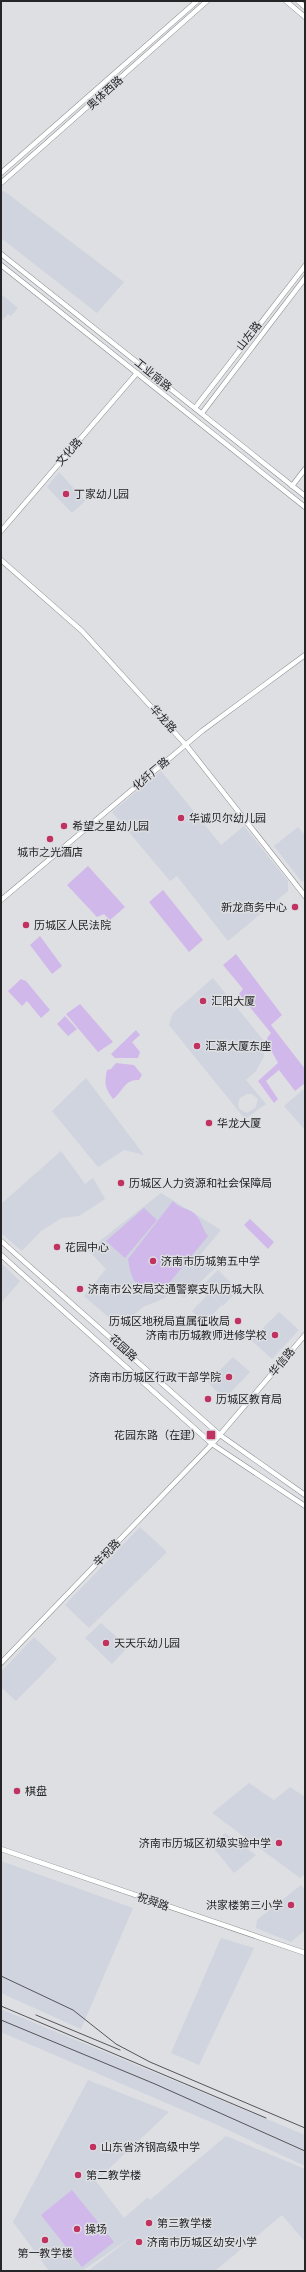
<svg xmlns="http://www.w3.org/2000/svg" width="306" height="2272" font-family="'Nunito Sans','Noto Sans SC',sans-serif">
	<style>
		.built { fill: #cfd4de; fill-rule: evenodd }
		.green { fill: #d1b8eb }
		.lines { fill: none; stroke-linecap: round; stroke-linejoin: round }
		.major-casing { stroke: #8b8c8f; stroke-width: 5.5 }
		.major { stroke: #fff; stroke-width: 4.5 }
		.rail { stroke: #555558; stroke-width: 1 }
		.poi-dot { fill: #c03260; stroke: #dedfe3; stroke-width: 1.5 }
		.labels { text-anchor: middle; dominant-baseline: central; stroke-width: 3; stroke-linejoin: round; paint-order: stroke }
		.street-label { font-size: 11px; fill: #252527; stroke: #dedfe3 }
		.poi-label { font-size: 11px; fill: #252527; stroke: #dedfe3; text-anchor: start }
	</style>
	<rect width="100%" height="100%" fill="#dedfe3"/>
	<!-- built -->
	<g class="built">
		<path d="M 4,191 L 124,282 L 97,313 L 1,238 L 1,193 Z"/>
		<path d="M 1,294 L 18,308 L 11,316 L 8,314 L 1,322 Z"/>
		<path d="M 59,472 L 85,501 L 72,513 L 47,487 Z"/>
		<path d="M 161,771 L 221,845 L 244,826 L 288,881 L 288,891 L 228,941 L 177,876 L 170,881 L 112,812 Z"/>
		<path d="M 298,827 L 305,835 L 305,880 L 302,882 L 274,846 Z"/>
		<path d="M 213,978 L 264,1041 L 261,1042 L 264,1056 L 256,1071 L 246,1080 L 266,1104 L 245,1119 L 169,1025 L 173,1013 ZM 247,1094 L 252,1094 L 258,1099 L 255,1108 L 247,1113 L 239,1109 L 238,1103 L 240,1098 Z"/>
		<path d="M 86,1078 L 144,1155 L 124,1150 L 98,1167 L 52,1111 Z"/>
		<path d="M 305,1088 L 305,1130 L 284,1106 Z"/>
		<path d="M 61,1151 L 85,1184 L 93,1178 L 105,1199 L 79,1216 L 62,1218 L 41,1231 L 22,1251 L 1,1233 L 1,1204 Z"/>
		<path d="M 161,1193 L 221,1230 L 201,1254 L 215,1268 L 184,1298 L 173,1290 L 165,1298 L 143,1307 L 120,1327 L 84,1296 L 106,1269 L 88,1250 Z"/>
		<path d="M 1,1263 L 20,1281 L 1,1303 Z"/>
		<path d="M 218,1270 L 238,1290 L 223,1306 L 203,1285 Z"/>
		<path d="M 209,1293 L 222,1305 L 204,1323 L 192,1311 Z"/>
		<path d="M 279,1312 L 299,1330 L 272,1359 L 251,1340 Z"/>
		<path d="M 233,1357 L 250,1372 L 224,1399 L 208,1382 Z"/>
		<path d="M 140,1527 L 167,1552 L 89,1628 L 65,1605 Z"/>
		<path d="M 101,1623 L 128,1647 L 112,1664 L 85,1638 Z"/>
		<path d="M 34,1637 L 57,1659 L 16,1701 L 1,1687 L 1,1672 Z"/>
		<path d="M 249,1783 L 274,1800 L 290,1787 L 305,1797 L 305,1874 L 300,1878 L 212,1813 Z"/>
		<path d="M 225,1833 L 256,1855 L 234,1873 L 212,1846 Z"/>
		<path d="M 1,1861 L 133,1908 L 81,2029 L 1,1993 Z"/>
		<path d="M 301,1885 L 305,1890 L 305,1930 L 291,1942 L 256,1928 L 257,1920 Z"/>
		<path d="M 221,1938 L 254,1948 L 199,2065 L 171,2053 Z"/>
		<path d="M 1,2009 L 305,2135 L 305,2166 L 213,2123 L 1,2032 Z"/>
		<path d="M 88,2080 L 169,2112 L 96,2181 L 124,2218 L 148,2197 L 150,2200 L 226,2136 L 305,2169 L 305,2242 L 282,2215 L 215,2271 L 88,2271 L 133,2236 L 82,2271 L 49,2271 L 13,2222 Z"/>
	</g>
	<!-- green -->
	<g class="green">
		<path d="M 88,866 L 125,907 L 110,920 L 104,914 L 97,917 L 67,885 Z"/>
		<path d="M 163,890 L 203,940 L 189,952 L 149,902 Z"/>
		<path d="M 40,936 L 62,966 L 52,974 L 30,945 Z"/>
		<path d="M 236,954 L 282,1015 L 271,1025 L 305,1069 L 305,1083 L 295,1091 L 279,1070 L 266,1081 L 278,1099 L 274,1103 L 258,1081 L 278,1063 L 271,1050 L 267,1038 L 271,1033 L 239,994 L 243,989 L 223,965 Z"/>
		<path d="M 21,979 L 26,981 L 50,1010 L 41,1018 L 27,1001 L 22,1006 L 8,991 Z"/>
		<path d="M 80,1004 L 113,1042 L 98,1052 L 66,1014 Z"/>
		<path d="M 65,1016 L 77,1029 L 68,1036 L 57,1024 Z"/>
		<path d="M 136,1030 L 140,1035 L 132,1042 L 140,1052 L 138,1058 L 115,1058 L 111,1054 Z"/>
		<path d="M 116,1063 L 134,1065 L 142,1075 L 139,1080 C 124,1079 123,1092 113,1099 C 105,1088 104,1083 107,1070 L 111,1069 Z"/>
		<path d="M 173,1201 C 179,1209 189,1208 195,1214 C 202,1221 202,1229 208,1236 L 160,1294 C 144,1277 134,1299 128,1259 Z"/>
		<path d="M 144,1208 L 157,1220 L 125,1258 L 106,1241 Z"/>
		<path d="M 250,1219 L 274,1242 L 268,1249 L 244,1225 Z"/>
		<path d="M 72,2190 L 114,2242 L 82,2267 L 41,2215 Z"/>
	</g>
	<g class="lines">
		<defs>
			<g id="major">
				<path d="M 286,1 L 305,17"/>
				<path d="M 298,1 L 305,7"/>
				<path d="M 1,173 L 197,1"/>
				<path d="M 1,183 L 207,1"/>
				<path d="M 1,254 L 305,496"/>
				<path d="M 1,265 L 305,507"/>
				<path d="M 195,408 L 305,266"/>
				<path d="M 202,413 L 305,278"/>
				<path d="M 292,486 L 305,469"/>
				<path d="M 1,531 L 137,373"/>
				<path d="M 1,560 L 82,631 L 186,745 L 305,896"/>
				<path d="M 1,900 L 202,731 L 305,655"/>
				<path d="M 1,1241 L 220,1435 L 305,1495"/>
				<path d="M 1,1255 L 212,1444 L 305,1506"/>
				<path d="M 1,1663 L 212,1444 L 305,1335"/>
				<path d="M 1,1849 L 305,1953"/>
			</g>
		</defs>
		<!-- major casing -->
		<use href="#major" class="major-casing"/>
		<!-- major -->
		<use href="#major" class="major"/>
		<!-- rail -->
		<g class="rail">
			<path d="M 1,1976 L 73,2010 L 116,2044 L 150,2062 L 305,2128"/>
			<path d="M 1,2006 L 266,2118"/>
			<path d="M 36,2015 L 120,2050"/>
			<path d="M 1,2020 L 155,2084 L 305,2151"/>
		</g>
	</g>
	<!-- markers -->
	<g class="poi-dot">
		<circle cx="66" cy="494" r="4"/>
		<circle cx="181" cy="818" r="4"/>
		<circle cx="64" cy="826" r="4"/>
		<circle cx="50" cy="839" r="4"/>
		<circle cx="295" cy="907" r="4"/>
		<circle cx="26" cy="925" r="4"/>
		<circle cx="203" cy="1001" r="4"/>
		<circle cx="197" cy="1046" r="4"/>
		<circle cx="209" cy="1123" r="4"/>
		<circle cx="121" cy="1183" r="4"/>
		<circle cx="57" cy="1247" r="4"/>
		<circle cx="153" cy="1261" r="4"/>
		<circle cx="80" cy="1289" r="4"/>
		<circle cx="238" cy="1321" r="4"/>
		<circle cx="275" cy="1335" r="4"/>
		<circle cx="229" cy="1377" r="4"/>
		<circle cx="208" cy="1399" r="4"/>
		<rect x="206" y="1430" width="10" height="10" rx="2"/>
		<circle cx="106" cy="1643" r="4"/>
		<circle cx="17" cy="1791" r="4"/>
		<circle cx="279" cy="1843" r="4"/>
		<circle cx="291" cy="1905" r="4"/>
		<circle cx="93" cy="2147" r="4"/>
		<circle cx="78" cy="2175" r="4"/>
		<circle cx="149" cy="2223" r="4"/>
		<circle cx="77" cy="2229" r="4"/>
		<circle cx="45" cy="2240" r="4"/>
		<circle cx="139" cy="2242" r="4"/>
	</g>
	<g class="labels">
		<!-- street labels -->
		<g class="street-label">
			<text transform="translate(105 93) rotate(-42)">奥体西路</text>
			<text transform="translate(249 336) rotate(-52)">山左路</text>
			<text transform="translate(153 375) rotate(39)">工业南路</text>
			<text transform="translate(69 452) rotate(-49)">文化路</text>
			<text transform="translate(163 719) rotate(47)">华龙路</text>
			<text transform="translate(151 774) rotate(-40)">化纤厂路</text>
			<text transform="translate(123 1348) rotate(42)">花园路</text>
			<text transform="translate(282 1362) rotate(-50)">华信路</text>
			<text transform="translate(107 1553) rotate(-46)">辛祝路</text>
			<text transform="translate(153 1902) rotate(19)">祝舜路</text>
		</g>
		<!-- poi labels -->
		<g class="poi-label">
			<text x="74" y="494">丁家幼儿园</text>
			<text x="189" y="818">华诚贝尔幼儿园</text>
			<text x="72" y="826">希望之星幼儿园</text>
			<text x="50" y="852" text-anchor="middle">城市之光酒店</text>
			<text x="287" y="907" text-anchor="end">新龙商务中心</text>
			<text x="34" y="925">历城区人民法院</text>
			<text x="211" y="1001">汇阳大厦</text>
			<text x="205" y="1046">汇源大厦东座</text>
			<text x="217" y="1123">华龙大厦</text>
			<text x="129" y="1183">历城区人力资源和社会保障局</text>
			<text x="65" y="1247">花园中心</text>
			<text x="161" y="1261">济南市历城第五中学</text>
			<text x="88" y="1289">济南市公安局交通警察支队历城大队</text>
			<text x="230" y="1321" text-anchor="end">历城区地税局直属征收局</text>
			<text x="267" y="1335" text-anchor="end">济南市历城教师进修学校</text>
			<text x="221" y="1377" text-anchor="end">济南市历城区行政干部学院</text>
			<text x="216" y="1399">历城区教育局</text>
			<text x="202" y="1435" text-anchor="end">花园东路（在建）</text>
			<text x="114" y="1643">天天乐幼儿园</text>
			<text x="25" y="1791">棋盘</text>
			<text x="271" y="1843" text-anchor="end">济南市历城区初级实验中学</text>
			<text x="283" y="1905" text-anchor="end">洪家楼第三小学</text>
			<text x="101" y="2147">山东省济钢高级中学</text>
			<text x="86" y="2175">第二教学楼</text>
			<text x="157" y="2223">第三教学楼</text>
			<text x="85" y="2229">操场</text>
			<text x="147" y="2242">济南市历城区幼安小学</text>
			<text x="45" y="2253" text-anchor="middle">第一教学楼</text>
		</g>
	</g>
	<!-- border -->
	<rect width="306" height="2272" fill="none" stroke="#252527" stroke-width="4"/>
</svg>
